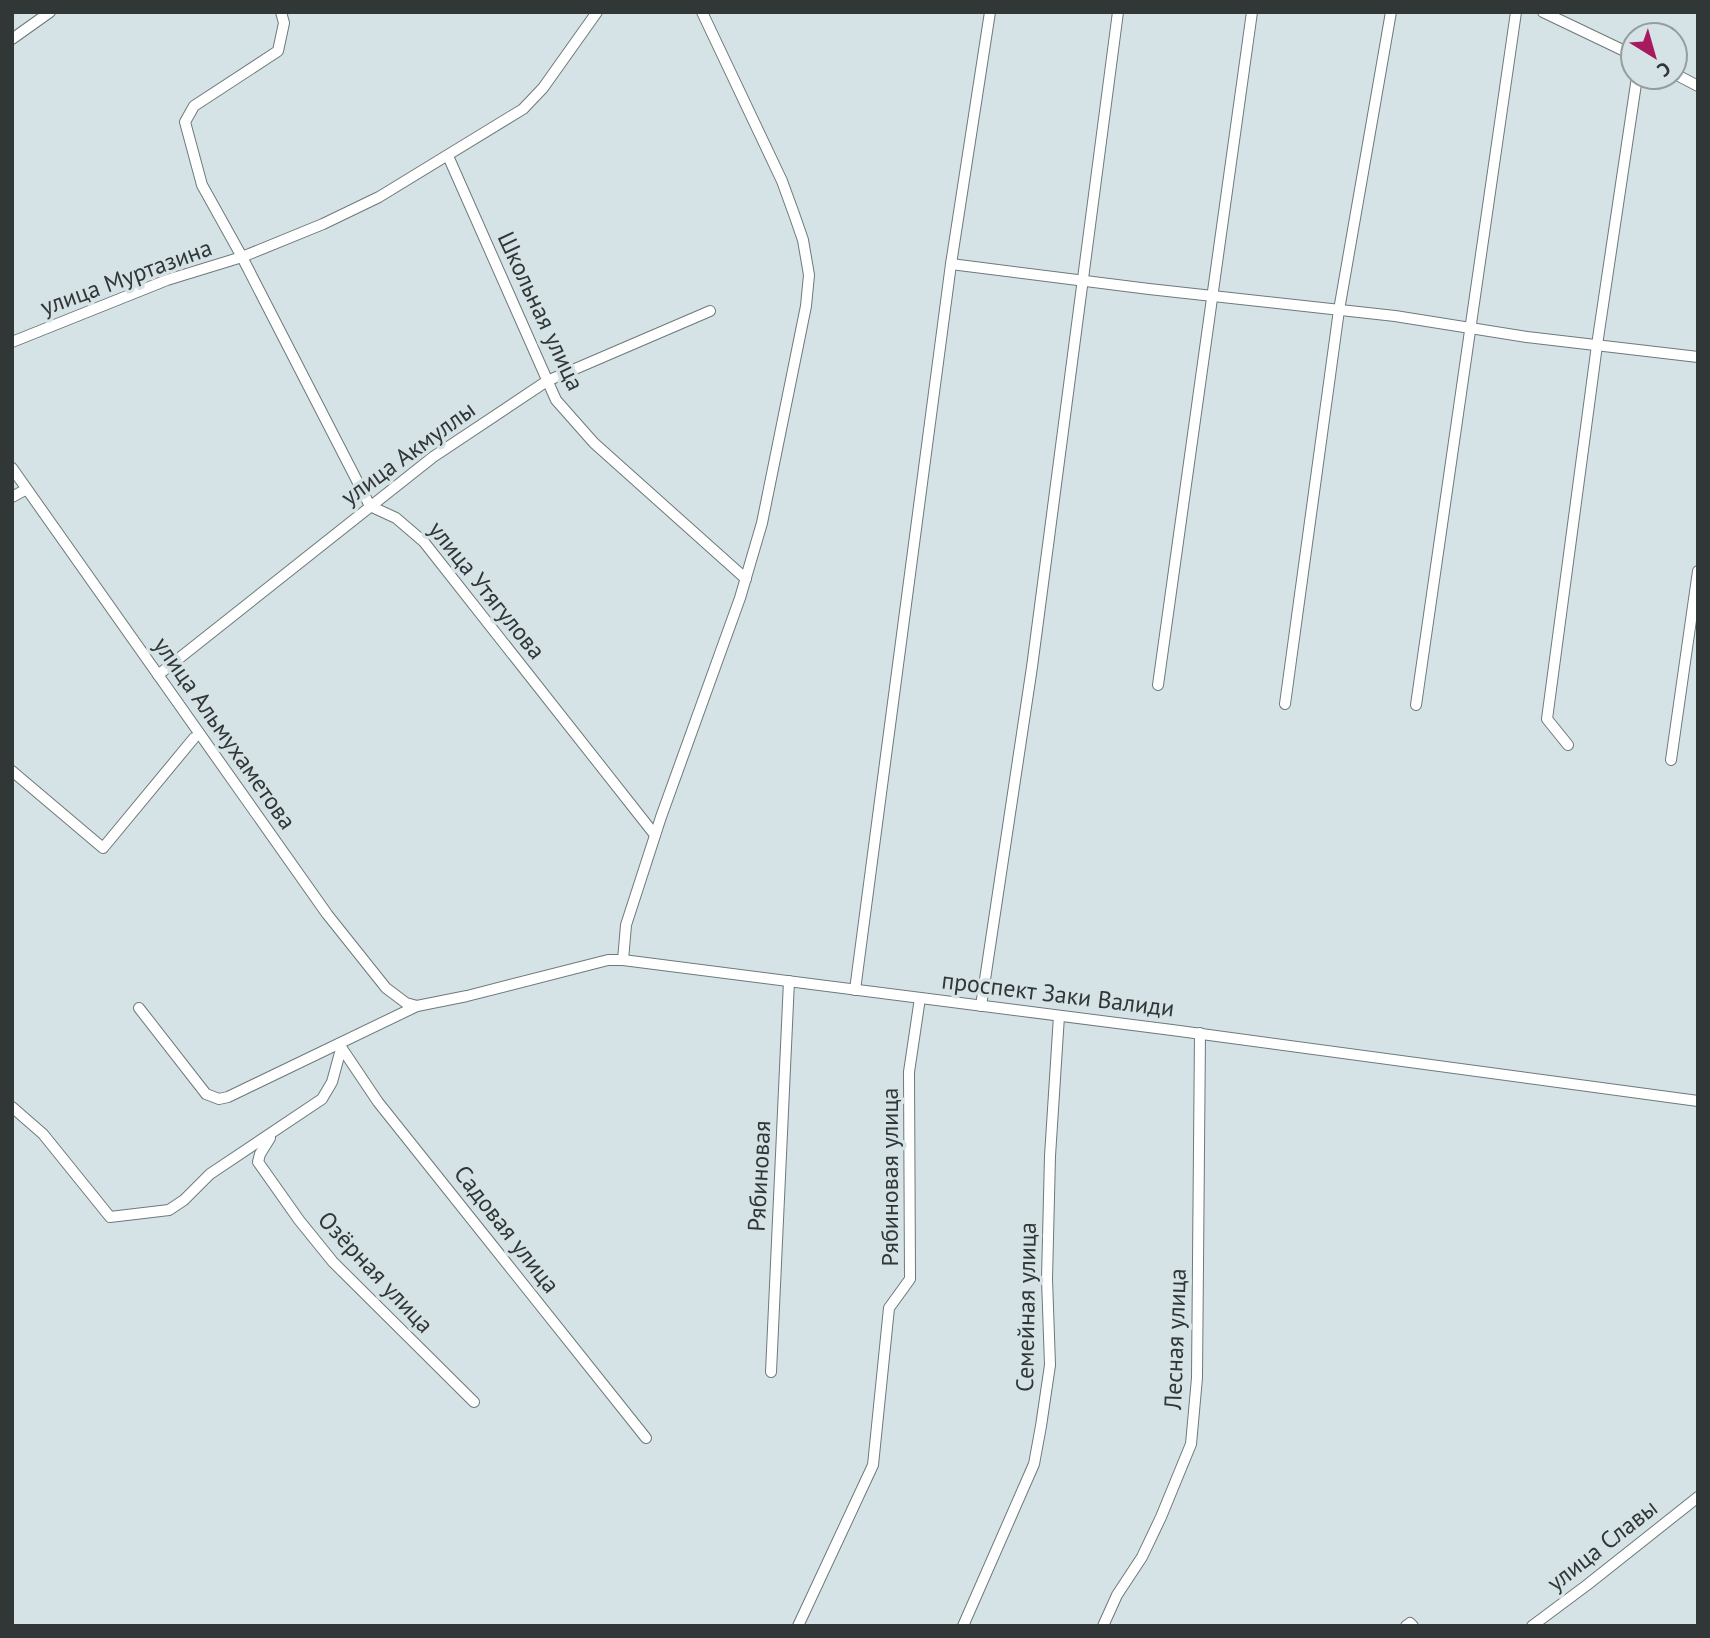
<svg xmlns="http://www.w3.org/2000/svg" width="1710" height="1638" font-family="'PT Sans',sans-serif">
	<style>
		.lines { fill: none; stroke-linecap: round; stroke-linejoin: round }
		.minor-casing { stroke: #6d797b; stroke-width: 12 }
		.minor { stroke: #fff; stroke-width: 10 }
		.labels { text-anchor: middle; dominant-baseline: central; stroke-width: 7; stroke-linejoin: round; paint-order: stroke }
		.street-label { font-size: 24px; fill: #313637; stroke: #d6e3e6 }
	</style>
	<rect width="100%" height="100%" fill="#d6e3e6"/>
	<g class="lines">
		<defs>
			<g id="minor">
				<path d="M 281,12 L 284,23 L 278,51 L 194,106 L 185,122 L 202,185 L 242,257 L 370,506 L 396,518 L 424,542 L 655,835"/>
				<path d="M 1543,12 L 1633,55"/>
				<path d="M 12,39 L 50,12"/>
				<path d="M 1675,74 L 1698,86"/>
				<path d="M 448,156 L 556,400 L 594,443 L 746,579"/>
				<path d="M 951,264 L 1149,289 L 1395,316 L 1527,337 L 1698,357"/>
				<path d="M 12,342 L 167,280 L 242,257 L 323,224 L 379,197 L 523,109 L 543,88 L 597,12"/>
				<path d="M 12,468 L 327,914 L 386,988 L 406,1003 L 417,1006"/>
				<path d="M 12,497 L 25,490"/>
				<path d="M 158,675 L 433,457 L 547,381 L 710,311"/>
				<path d="M 1158,685 L 1252,12"/>
				<path d="M 1285,704 L 1339,310 L 1391,12"/>
				<path d="M 1416,705 L 1516,12"/>
				<path d="M 1568,745 L 1547,719 L 1597,345 L 1637,77"/>
				<path d="M 1671,760 L 1698,571"/>
				<path d="M 12,771 L 103,848 L 194,738"/>
				<path d="M 623,960 L 626,925 L 661,817 L 740,598 L 762,523 L 806,306 L 809,275 L 803,240 L 794,214 L 782,181 L 702,12"/>
				<path d="M 855,990 L 951,264 L 990,12"/>
				<path d="M 981,1006 L 1032,667 L 1118,12"/>
				<path d="M 139,1008 L 206,1094 L 219,1099 L 228,1097 L 417,1006 L 467,996 L 608,960 L 623,960 L 1172,1030 L 1698,1101"/>
				<path d="M 339,1044 L 378,1102 L 646,1438"/>
				<path d="M 12,1107 L 43,1134 L 110,1217 L 169,1210 L 184,1200 L 210,1174 L 322,1099 L 332,1082 L 341,1049"/>
				<path d="M 270,1138 L 260,1154 L 258,1162 L 299,1220 L 333,1262 L 474,1402"/>
				<path d="M 771,1372 L 789,981"/>
				<path d="M 798,1626 L 873,1465 L 889,1308 L 910,1279 L 909,1072 L 920,998"/>
				<path d="M 963,1626 L 1034,1464 L 1041,1426 L 1050,1365 L 1047,1279 L 1050,1156 L 1059,1016"/>
				<path d="M 1103,1626 L 1117,1595 L 1142,1557 L 1161,1517 L 1191,1444 L 1197,1378 L 1200,1033"/>
				<path d="M 1406,1626 L 1410,1623 L 1413,1626"/>
				<path d="M 1532,1626 L 1587,1585 L 1698,1497"/>
			</g>
		</defs>
		<!-- minor casing -->
		<use href="#minor" class="minor-casing"/>
		<!-- minor -->
		<use href="#minor" class="minor"/>
	</g>
	<g class="labels">
		<!-- street labels -->
		<g class="street-label">
			<text transform="translate(126 277) rotate(-20)">улица Муртазина</text>
			<text transform="translate(541 311) rotate(65)">Школьная улица</text>
			<text transform="translate(408 453) rotate(-36)">улица Акмуллы</text>
			<text transform="translate(487 590) rotate(51)">улица Утягулова</text>
			<text transform="translate(225 733) rotate(55)">улица Альмухаметова</text>
			<text transform="translate(1058 994) rotate(7)">проспект Заки Валиди</text>
			<text transform="translate(759 1176) rotate(-87)">Рябиновая</text>
			<text transform="translate(889 1177) rotate(-90)">Рябиновая улица</text>
			<text transform="translate(507 1229) rotate(52)">Садовая улица</text>
			<text transform="translate(376 1272) rotate(47)">Озёрная улица</text>
			<text transform="translate(1026 1307) rotate(-89)">Семейная улица</text>
			<text transform="translate(1175 1339) rotate(-88)">Лесная улица</text>
			<text transform="translate(1602 1545) rotate(-38)">улица Славы</text>
		</g>
	</g>
	<!-- border -->
	<rect width="1710" height="1638" fill="none" stroke="#313637" stroke-width="28"/>
	<!-- north arrow -->
	<g transform="translate(1654 56) rotate(143)"><circle r="33" fill="#d6e3e6" stroke="#949ea0" stroke-width="2"/>
	<path d="M0-5L12 26L0 18L-12 26Z" fill="#a71b5e"/>
	<text y="-10" font-size="19" font-weight="bold" text-anchor="middle" fill="#313637">С</text>
	</g>
</svg>
